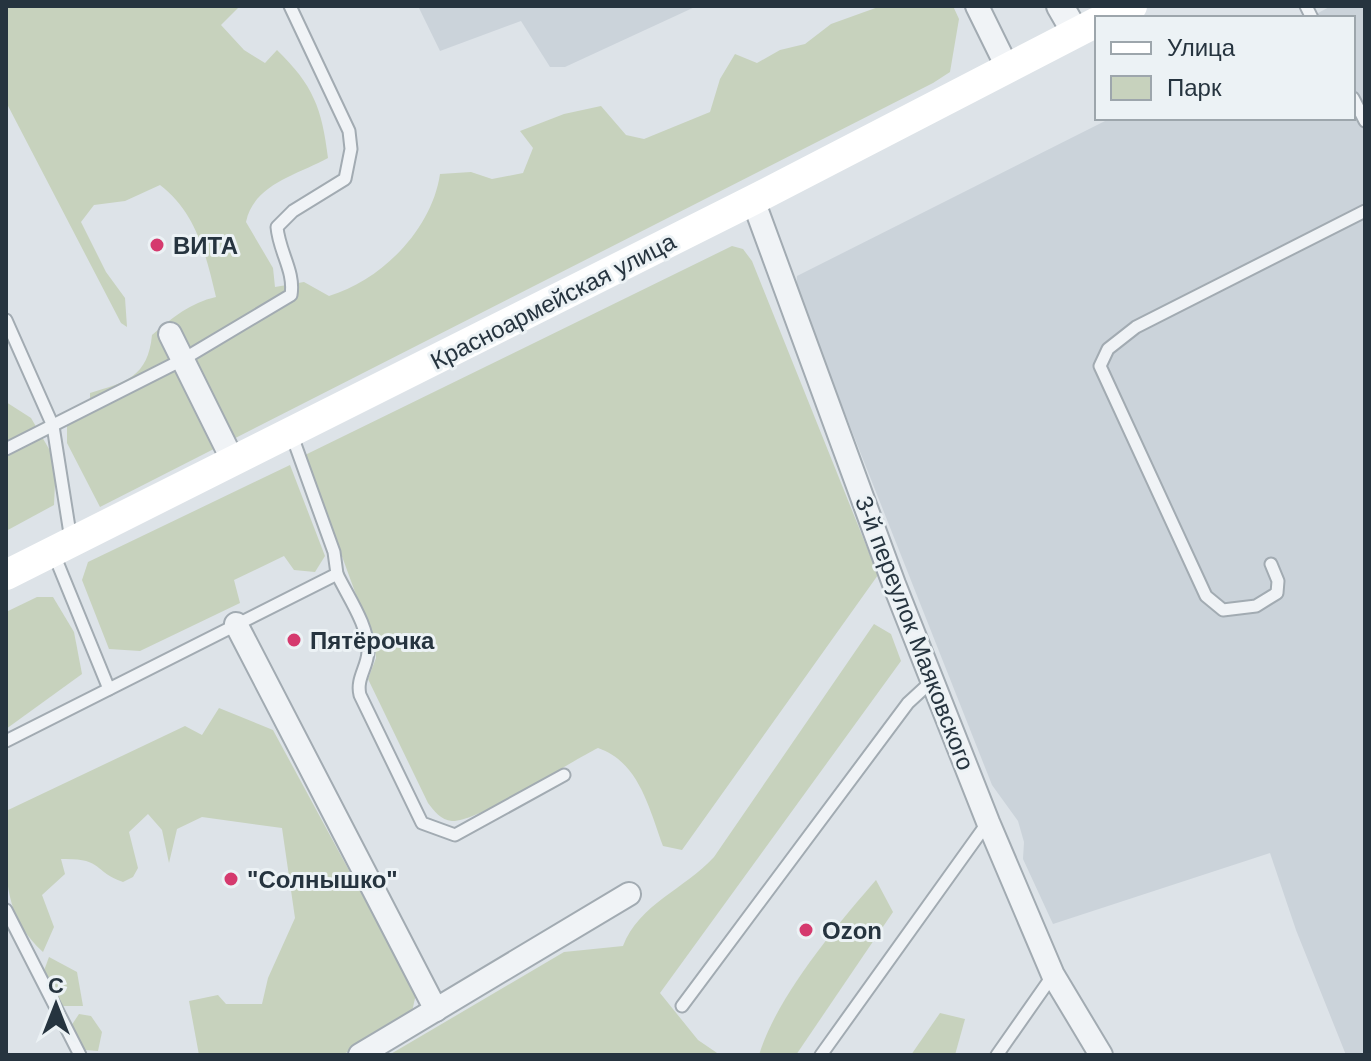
<svg xmlns="http://www.w3.org/2000/svg" width="1371" height="1061" font-family="Arial,sans-serif">
	<style>
		.built { fill: #cbd3da }
		.green { fill: #c7d2bd }
		.lines { fill: none; stroke-linecap: round; stroke-linejoin: round }
		.service-casing { stroke: #a2abb2; stroke-width: 15 }
		.minor-casing { stroke: #a2abb2; stroke-width: 26 }
		.tertiary-casing { stroke: #a2abb2; stroke-width: 30 }
		.service { stroke: #f0f3f6; stroke-width: 11 }
		.minor { stroke: #f0f3f6; stroke-width: 22 }
		.tertiary { stroke: #f0f3f6; stroke-width: 26 }
		.secondary { stroke: #fff; stroke-width: 30 }
		.poi-dot { fill: #d53a6e; stroke: #ecf2f5; stroke-width: 3 }
		.labels { text-anchor: middle; dominant-baseline: central; stroke-width: 6; stroke-linejoin: round; paint-order: stroke }
		.poi-label { font-size: 24px; font-weight: bold; fill: #26343f; stroke: #ecf2f5; text-anchor: start }
		.street-label { font-size: 24px; fill: #26343f; stroke: #ecf2f5 }
	</style>
	<rect width="100%" height="100%" fill="#dde3e8"/>
	<!-- built -->
	<g class="built">
		<path d="M 418,6 L 697,6 L 565,67 L 550,67 L 521,21 L 440,51 Z"/>
		<path d="M 1331,6 L 1365,6 L 1365,1055 L 1346,1055 L 1296,930 L 1270,853 L 1053,924 L 1023,859 L 1024,842 L 1018,821 L 992,785 L 796,290 L 797,276 L 1111,118 L 1353,118 L 1353,18 L 1309,18 Z"/>
	</g>
	<!-- green -->
	<g class="green">
		<path d="M 6,6 L 240,6 L 221,25 L 244,50 L 265,63 L 277,50 C 313,85 322,108 328,158 C 297,175 254,184 246,222 L 273,268 L 275,287 L 304,282 L 329,296 C 382,280 432,229 440,174 L 471,172 L 492,179 L 523,173 L 533,148 L 520,131 L 564,114 L 601,106 L 626,135 L 644,139 L 710,112 L 720,79 L 735,54 L 757,63 L 780,50 L 805,44 L 831,24 L 881,6 L 953,6 L 959,19 L 950,72 L 933,83 L 100,507 L 67,443 L 67,422 L 90,410 L 90,393 C 126,382 148,377 152,335 C 173,317 190,303 216,297 C 206,255 196,212 160,185 L 125,201 L 94,205 L 81,222 L 106,272 L 125,298 L 127,327 L 121,323 L 6,102 Z"/>
		<path d="M 732,246 L 743,249 L 752,261 L 878,575 L 682,850 L 663,846 C 649,808 639,762 598,748 C 569,762 479,822 452,821 C 441,820 434,811 428,803 L 368,679 L 376,658 L 374,644 L 305,455 Z"/>
		<path d="M 6,402 L 31,418 L 56,461 L 54,505 L 6,531 Z"/>
		<path d="M 290,465 L 325,556 L 315,572 L 294,570 L 284,556 L 234,580 L 240,603 L 140,651 L 109,649 L 82,580 L 88,562 Z"/>
		<path d="M 37,597 L 53,597 L 74,632 L 82,674 L 6,729 L 6,612 Z"/>
		<path d="M 874,624 L 891,634 L 901,661 L 660,993 L 698,1040 L 720,1055 L 389,1055 L 564,952 L 623,946 C 639,904 685,889 714,857 Z"/>
		<path d="M 219,708 L 273,730 L 416,994 L 411,1016 L 342,1055 L 199,1055 L 189,1001 L 218,995 L 226,1004 L 262,1004 L 268,978 L 295,918 L 282,828 L 202,817 L 177,829 L 169,863 L 162,830 L 148,814 L 129,832 L 138,868 L 133,877 L 123,882 C 92,871 104,858 61,859 L 65,874 L 42,895 L 54,927 L 43,952 C 0,913 6,869 6,811 L 185,726 L 202,735 Z"/>
		<path d="M 876,880 L 893,912 L 796,1055 L 759,1055 C 776,998 836,926 876,880 Z"/>
		<path d="M 49,957 L 77,972 L 83,1006 L 60,1006 L 42,976 Z"/>
		<path d="M 940,1013 L 965,1019 L 955,1055 L 911,1055 Z"/>
		<path d="M 79,1014 L 91,1016 L 102,1032 L 98,1051 L 85,1050 L 71,1026 Z"/>
	</g>
	<g class="lines">
		<defs>
			<g id="service">
				<path d="M 1306,6 L 1312,18"/>
				<path d="M 1353,98 L 1365,121"/>
				<path d="M 6,320 L 53,426 L 71,540"/>
				<path d="M 6,449 L 182,360 L 291,295 C 295,271 279,252 277,227 L 293,211 L 345,179 L 351,149 L 349,131 L 290,6"/>
				<path d="M 53,552 L 109,689"/>
				<path d="M 1271,564 L 1278,581 L 1277,593 L 1256,606 L 1223,610 L 1206,596 L 1100,366 L 1108,349 L 1136,327 L 1365,211"/>
				<path d="M 337,574 C 348,597 369,626 368,652 C 367,668 356,679 360,695 L 422,823 L 455,835 L 564,775"/>
				<path d="M 6,741 L 337,574 L 334,552 L 291,433"/>
				<path d="M 6,910 L 80,1055"/>
				<path d="M 682,1006 L 908,703 L 933,680"/>
				<path d="M 821,1055 L 988,822"/>
				<path d="M 997,1055 L 1053,975"/>
			</g>
			<g id="minor">
				<path d="M 977,6 L 1007,67"/>
				<path d="M 753,200 L 894,584 L 988,822 L 1053,975 L 1101,1055"/>
				<path d="M 170,334 L 233,461"/>
				<path d="M 236,624 L 436,1010"/>
				<path d="M 360,1055 L 629,894"/>
			</g>
			<path id="tertiary" d="M 1060,6 L 1075,32"/>
		</defs>
		<!-- service casing -->
		<use href="#service" class="service-casing"/>
		<!-- minor casing -->
		<use href="#minor" class="minor-casing"/>
		<!-- tertiary casing -->
		<use href="#tertiary" class="tertiary-casing"/>
		<!-- service -->
		<use href="#service" class="service"/>
		<!-- minor -->
		<use href="#minor" class="minor"/>
		<!-- tertiary -->
		<use href="#tertiary" class="tertiary"/>
		<!-- secondary -->
		<g class="secondary">
			<path d="M 1105,18 L 1132,6"/>
			<path d="M 6,575 L 753,200 L 1097,22"/>
		</g>
	</g>
	<!-- markers -->
	<g class="poi-dot">
		<circle cx="157" cy="245" r="8"/>
		<circle cx="294" cy="640" r="8"/>
		<circle cx="231" cy="879" r="8"/>
		<circle cx="806" cy="930" r="8"/>
	</g>
	<g class="labels">
		<!-- poi labels -->
		<g class="poi-label">
			<text x="173" y="245">ВИТА</text>
			<text x="310" y="640">Пятёрочка</text>
			<text x="247" y="879">"Солнышко"</text>
			<text x="822" y="930">Ozon</text>
		</g>
		<!-- street labels -->
		<g class="street-label">
			<text transform="translate(553 301) rotate(-27)">Красноармейская улица</text>
			<text transform="translate(915 633) rotate(69)">3-й переулок Маяковского</text>
		</g>
	</g>
	<!-- border -->
	<rect width="1371" height="1061" fill="none" stroke="#26343f" stroke-width="16"/>
	<!-- legend -->
	<rect x="1095" y="16" width="260" height="104" fill="#ecf2f5" stroke="#9da6ac" stroke-width="2"/>
	<rect x="1111" y="42" width="40" height="12" fill="#ffffff" stroke="#9da6ac" stroke-width="2"/>
	<text x="1167" y="56" font-size="24" fill="#26343f">Улица</text>
	<rect x="1111" y="76" width="40" height="24" fill="#c7d2bd" stroke="#9da6ac" stroke-width="2"/>
	<text x="1167" y="96" font-size="24" fill="#26343f">Парк</text>
	<!-- north arrow -->
	<g transform="translate(56 1005)" stroke="#ecf2f5" stroke-width="6" paint-order="stroke">
	<path d="M0-6L14 30L0 20L-14 30Z" fill="#26343f"/>
	<text y="-12" font-size="22" font-weight="bold" text-anchor="middle" fill="#26343f">С</text>
	</g>
</svg>
